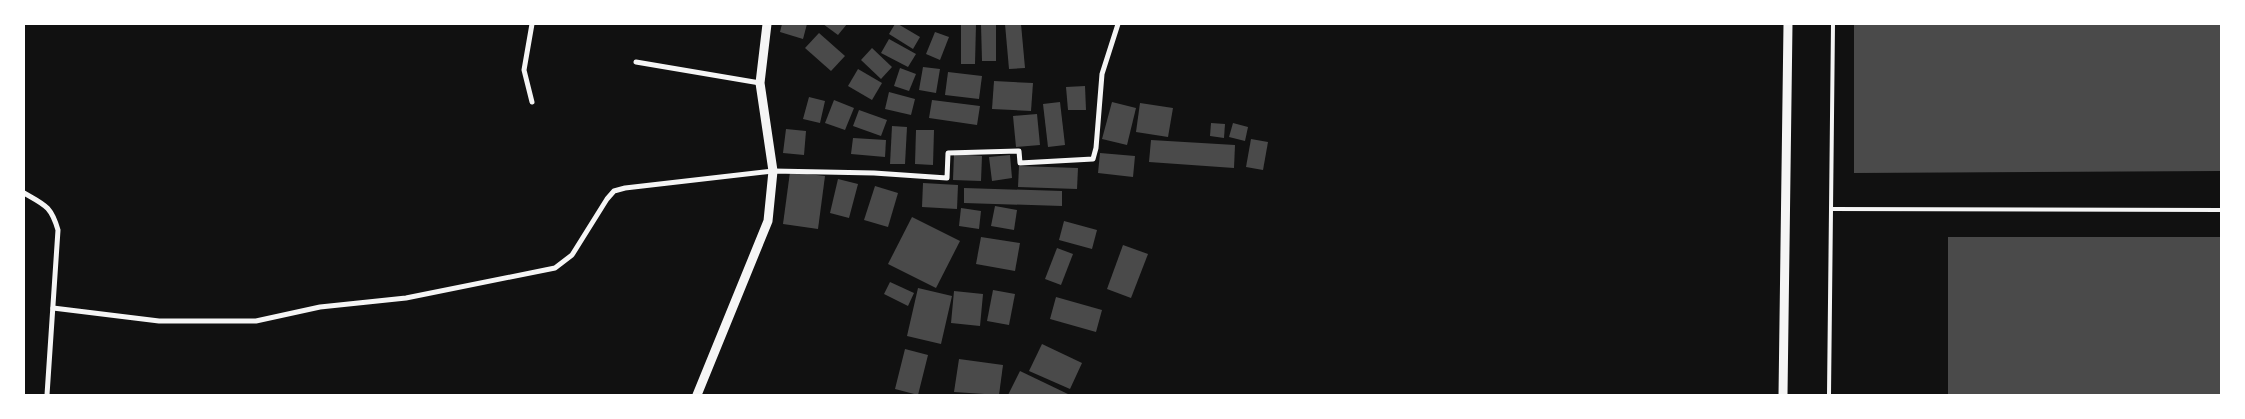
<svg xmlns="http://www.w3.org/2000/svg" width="2245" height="419" font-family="Rubik,sans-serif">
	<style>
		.building { fill: #4a4a4a }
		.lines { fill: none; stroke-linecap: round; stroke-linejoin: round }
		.service { stroke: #f5f5f5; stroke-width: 4 }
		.minor { stroke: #f5f5f5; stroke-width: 5 }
		.tertiary { stroke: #f5f5f5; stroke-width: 9 }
	</style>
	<rect width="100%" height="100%" fill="#111"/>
	<!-- building -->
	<g class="building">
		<path d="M 782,24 L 807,24 L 803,39 L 780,32 Z"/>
		<path d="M 823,24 L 847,24 L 838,35 Z"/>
		<path d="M 895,24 L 898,24 L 920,37 L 913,49 L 889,34 Z"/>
		<path d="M 961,24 L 976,24 L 975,64 L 961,64 Z"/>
		<path d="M 981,24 L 996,24 L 996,61 L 982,61 Z"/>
		<path d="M 1005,24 L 1021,24 L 1025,68 L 1009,69 Z"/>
		<path d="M 1854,24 L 2221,24 L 2221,171 L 1854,173 Z"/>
		<path d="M 935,32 L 949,37 L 940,60 L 926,54 Z"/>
		<path d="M 819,33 L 845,56 L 831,71 L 805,48 Z"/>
		<path d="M 889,39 L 916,54 L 908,67 L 881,53 Z"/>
		<path d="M 872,48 L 892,67 L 881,79 L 861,60 Z"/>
		<path d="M 923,67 L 940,69 L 936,93 L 919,90 Z"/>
		<path d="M 900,68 L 916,74 L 909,91 L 894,86 Z"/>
		<path d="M 858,69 L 882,83 L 872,100 L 848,86 Z"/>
		<path d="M 948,72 L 982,76 L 979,99 L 945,95 Z"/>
		<path d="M 994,81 L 1033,83 L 1031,111 L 992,109 Z"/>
		<path d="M 1085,86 L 1086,110 L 1068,110 L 1066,87 Z"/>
		<path d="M 889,92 L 915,99 L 911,115 L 885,109 Z"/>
		<path d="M 809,97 L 825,101 L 820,123 L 803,119 Z"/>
		<path d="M 834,100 L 854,108 L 845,130 L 825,123 Z"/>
		<path d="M 932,100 L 980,106 L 977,125 L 929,118 Z"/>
		<path d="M 1060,102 L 1065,145 L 1048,147 L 1043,104 Z"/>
		<path d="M 1112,102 L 1136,108 L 1127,145 L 1102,139 Z"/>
		<path d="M 1140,103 L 1173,108 L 1168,137 L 1136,132 Z"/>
		<path d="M 859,110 L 887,120 L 881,136 L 853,126 Z"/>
		<path d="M 1037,114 L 1040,145 L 1016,147 L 1013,116 Z"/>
		<path d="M 1211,123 L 1225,124 L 1224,138 L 1210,136 Z"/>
		<path d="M 1233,123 L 1248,127 L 1245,141 L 1229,137 Z"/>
		<path d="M 892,126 L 907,127 L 905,164 L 890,164 Z"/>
		<path d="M 786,129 L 806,131 L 804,155 L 783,153 Z"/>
		<path d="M 916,130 L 934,130 L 933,165 L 915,164 Z"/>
		<path d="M 853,138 L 886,140 L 885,157 L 851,154 Z"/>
		<path d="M 1251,139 L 1268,142 L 1263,170 L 1246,167 Z"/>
		<path d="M 1151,140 L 1235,145 L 1234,168 L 1149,162 Z"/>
		<path d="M 1100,153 L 1135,156 L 1133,177 L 1098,173 Z"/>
		<path d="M 954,154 L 982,156 L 981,181 L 953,180 Z"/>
		<path d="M 1010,155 L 1012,178 L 992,181 L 989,157 Z"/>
		<path d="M 1019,166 L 1078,168 L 1077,189 L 1018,187 Z"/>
		<path d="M 790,172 L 825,176 L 818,229 L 783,224 Z"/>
		<path d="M 838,179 L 858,184 L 849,218 L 830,213 Z"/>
		<path d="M 923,183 L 958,185 L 957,209 L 922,207 Z"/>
		<path d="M 875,186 L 898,193 L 888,227 L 864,220 Z"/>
		<path d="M 964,188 L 1062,191 L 1062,206 L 964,203 Z"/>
		<path d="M 995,206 L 1017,210 L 1014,230 L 991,226 Z"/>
		<path d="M 961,208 L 981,211 L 979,229 L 959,226 Z"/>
		<path d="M 912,217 L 960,241 L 936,288 L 888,264 Z"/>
		<path d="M 1064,221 L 1097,230 L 1092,249 L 1059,240 Z"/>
		<path d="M 981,237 L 1020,243 L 1015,271 L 976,264 Z"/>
		<rect x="1948" y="237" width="273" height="158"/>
		<path d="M 1123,245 L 1148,254 L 1131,298 L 1107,289 Z"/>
		<path d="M 1057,248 L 1073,254 L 1061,285 L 1045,279 Z"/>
		<path d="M 890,282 L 914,293 L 908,306 L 884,294 Z"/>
		<path d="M 918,288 L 952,296 L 941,344 L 907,336 Z"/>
		<path d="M 993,290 L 1015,294 L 1009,325 L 987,321 Z"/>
		<path d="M 954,291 L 983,294 L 980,326 L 951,323 Z"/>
		<path d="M 1056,297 L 1102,310 L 1096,332 L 1050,319 Z"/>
		<path d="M 1042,344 L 1082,363 L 1070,389 L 1029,371 Z"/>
		<path d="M 905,349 L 928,355 L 918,395 L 895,389 Z"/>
		<path d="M 959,359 L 1003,365 L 999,395 L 954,392 Z"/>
		<path d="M 1020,371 L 1070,395 L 1008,395 Z"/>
	</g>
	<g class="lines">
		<!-- service -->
		<g class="service">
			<path d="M 1831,209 L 2221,210"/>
			<path d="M 1829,395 L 1833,24"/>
		</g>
		<!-- minor -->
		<g class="minor">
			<path d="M 532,24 L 524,70 L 532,102"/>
			<path d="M 636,62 L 760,83"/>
			<path d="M 24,193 C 45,205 51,206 58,230 L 47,395"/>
			<path d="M 53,308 L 159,321 L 256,321 L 320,307 L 406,298 L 555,268 L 572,255 L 607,199 L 614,191 L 625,188 L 773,171 L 874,173 L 947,178 L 948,153 L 1019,151 L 1020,163 L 1093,159 L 1096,148 L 1102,74 L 1118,24"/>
		</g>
		<!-- tertiary -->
		<g class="tertiary">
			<path d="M 697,395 L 768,221 L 773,171 L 760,83 L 767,24"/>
			<path d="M 1783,395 L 1788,24"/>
		</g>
	</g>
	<!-- border -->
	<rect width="2245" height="419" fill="none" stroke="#ffffff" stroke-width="50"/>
</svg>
